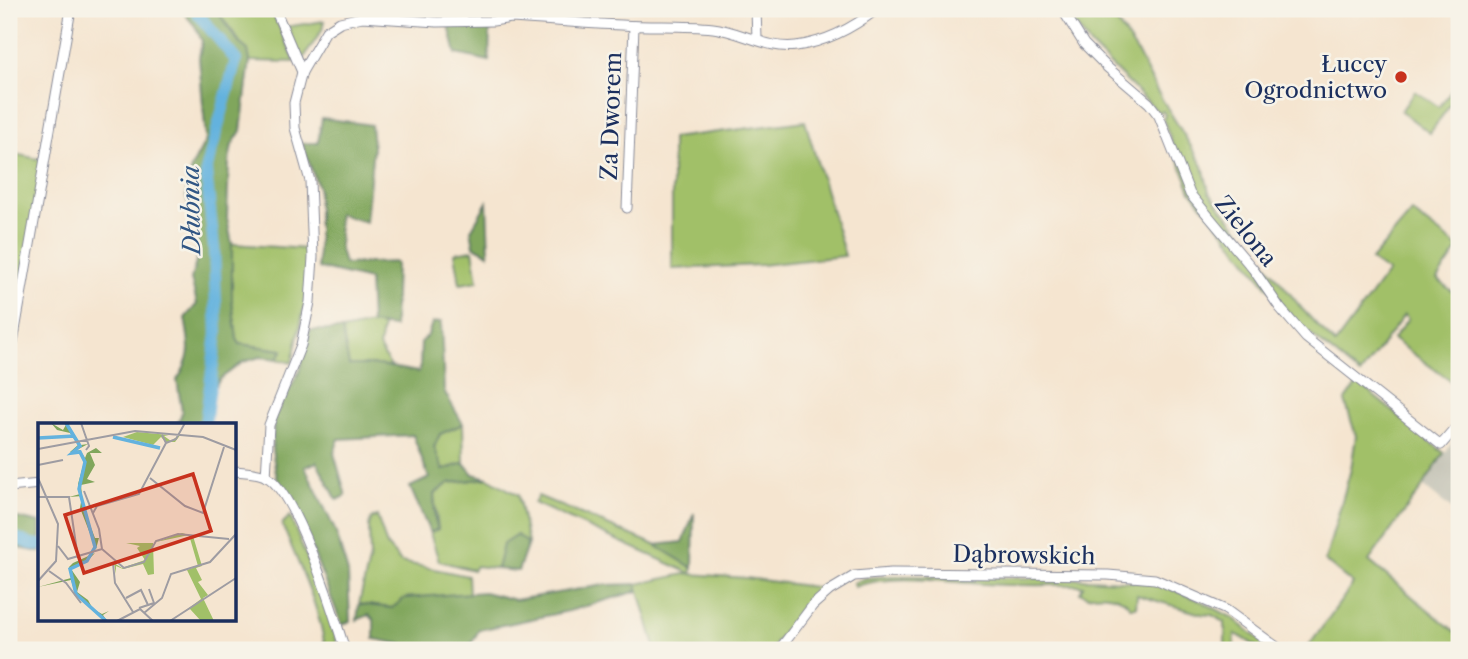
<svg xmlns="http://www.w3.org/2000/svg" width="1468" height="659" font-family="'Libre Caslon Text',serif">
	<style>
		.industrial { fill: #c6c5b8 }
		.green { fill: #a1c068; stroke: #5e7863; stroke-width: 2 }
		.forest { fill: #80a65c; stroke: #4e6a5d; stroke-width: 2 }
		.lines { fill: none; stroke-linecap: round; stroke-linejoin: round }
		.river { stroke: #63b2de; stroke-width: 12 }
		.minor-casing { stroke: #888a97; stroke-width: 11 }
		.minor { stroke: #fff; stroke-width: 9 }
		.poi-dot { fill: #c8321e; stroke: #f7f3e8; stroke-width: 2.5 }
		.labels { text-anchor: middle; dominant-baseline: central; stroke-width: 5; stroke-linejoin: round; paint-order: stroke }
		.poi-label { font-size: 23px; fill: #1b2f5e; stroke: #f7f3e8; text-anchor: end }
		.street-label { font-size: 23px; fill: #1b2f5e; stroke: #f7f3e8 }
		.water-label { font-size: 24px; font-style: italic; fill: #315684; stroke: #f7f3e8 }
		.inset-river { fill: none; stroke: #63b2de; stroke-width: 3.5 }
		.inset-road { fill: none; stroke: #9e9ca2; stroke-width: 2 }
		.view { fill: #c8321e; fill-opacity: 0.15; stroke: #c8321e; stroke-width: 3.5 }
		.inset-edge { fill: none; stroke: #1b2f5e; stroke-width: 3.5 }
	</style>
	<rect width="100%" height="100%" fill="#f7f3e8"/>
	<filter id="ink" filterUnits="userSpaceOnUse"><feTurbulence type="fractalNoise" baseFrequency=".0143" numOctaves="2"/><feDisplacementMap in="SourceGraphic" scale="14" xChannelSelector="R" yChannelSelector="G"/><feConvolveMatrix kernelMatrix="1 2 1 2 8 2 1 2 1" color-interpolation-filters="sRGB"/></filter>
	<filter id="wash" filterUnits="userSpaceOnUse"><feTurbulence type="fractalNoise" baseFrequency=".00686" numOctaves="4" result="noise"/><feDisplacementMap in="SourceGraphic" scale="28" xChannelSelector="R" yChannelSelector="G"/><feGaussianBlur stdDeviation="1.57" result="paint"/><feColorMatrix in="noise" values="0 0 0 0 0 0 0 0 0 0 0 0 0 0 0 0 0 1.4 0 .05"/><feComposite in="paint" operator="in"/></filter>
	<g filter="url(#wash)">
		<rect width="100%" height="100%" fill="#f5e5d0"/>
		<!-- industrial -->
		<path class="industrial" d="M 1459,432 L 1459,515 L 1423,486 Z"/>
		<!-- green -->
		<g class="green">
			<path d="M 219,9 L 271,9 L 295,62 L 250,61 C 247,48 227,25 218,12 Z"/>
			<path d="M 1064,9 L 1106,9 L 1111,14 L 1137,52 L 1157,91 L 1203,166 L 1209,192 L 1303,310 L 1335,344 L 1388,272 L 1371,260 L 1412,212 L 1459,248 L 1437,279 L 1459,297 L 1459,387 L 1393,339 L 1408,319 L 1404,315 L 1360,375 L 1296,322 L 1191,191 L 1163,119 L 1165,115 L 1163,111 L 1159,113 L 1091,46 Z"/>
			<path d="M 324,21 L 322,30 L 301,62 L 285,27 Z"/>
			<path d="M 1455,86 L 1459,92 L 1430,133 L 1401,111 L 1415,91 L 1439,107 Z"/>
			<path d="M 805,121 L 845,256 L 761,265 L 672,269 L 672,138 Z"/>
			<path d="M 9,153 L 44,160 L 13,326 L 9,325 Z"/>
			<path d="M 232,244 L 307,249 L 307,295 L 292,363 L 277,359 L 282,350 L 240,344 L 237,339 L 232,301 Z"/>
			<path d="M 473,250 L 478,281 L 460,284 L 455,253 Z"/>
			<path d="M 371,324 L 383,325 L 379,347 L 391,367 L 348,365 L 342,330 Z"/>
			<path d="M 1358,383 L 1444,453 L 1423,486 L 1369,561 L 1459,635 L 1459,650 L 1306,650 L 1353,584 L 1325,561 L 1351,469 L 1356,436 L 1345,401 Z"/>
			<path d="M 463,424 L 464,463 L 443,470 L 434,447 L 440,434 Z"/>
			<path d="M 488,478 L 518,495 L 528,543 L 518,571 L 476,566 L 473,570 L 439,561 L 430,533 L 438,529 L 434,495 L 449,483 Z"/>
			<path d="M 538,496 L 655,545 L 693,568 L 691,574 L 746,578 L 822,588 L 824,591 L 799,611 L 771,650 L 656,650 L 637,584 L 690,573 L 534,503 Z"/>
			<path d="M 290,516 L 334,626 L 338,650 L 325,649 C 320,606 298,564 282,524 Z"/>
			<path d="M 377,516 L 387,546 L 401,562 L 468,576 L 469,594 L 405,598 L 393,608 L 359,604 L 370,557 L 369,526 L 371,519 Z"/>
			<path d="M 895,576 L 1087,579 L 1157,583 L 1203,602 L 1233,618 L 1267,646 L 1266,650 C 1255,648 1246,638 1235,634 L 1234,650 L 1225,650 L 1225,622 L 1212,615 L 1201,614 L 1137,595 L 1136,607 L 1130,607 C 1122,594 1101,593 1087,596 L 1080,592 L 1083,586 L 1079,585 C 1048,585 1017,586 985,584 C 943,582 895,573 854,587 L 853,583 L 865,578 Z"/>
		</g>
		<!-- forest -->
		<g class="forest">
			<path d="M 184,9 L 219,9 L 218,12 L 239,43 L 248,50 L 250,61 L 241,131 L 232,145 L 229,161 L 227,218 L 232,244 L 232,301 L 237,339 L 240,344 L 283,350 L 277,359 L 260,357 L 243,362 L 220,379 L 213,389 L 209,424 L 178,424 L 182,412 L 177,380 C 193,356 190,346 185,318 L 197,304 L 191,279 L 198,255 L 196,219 L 186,197 L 191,168 L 206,140 L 199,58 L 202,41 L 195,26 L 184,13 Z"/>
			<path d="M 449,26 L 490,26 L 489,61 L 456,54 Z"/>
			<path d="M 322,118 L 371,125 L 373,147 L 366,222 L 338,214 L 340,249 L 344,264 L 396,262 L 394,327 L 371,324 L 369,280 L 318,268 L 318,187 L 302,143 L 318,143 Z"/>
			<path d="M 487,202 L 489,254 L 474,246 L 471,230 Z"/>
			<path d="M 441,322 L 444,391 L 463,424 L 440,434 L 434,447 L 443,470 L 464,463 L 473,474 L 488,478 L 449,483 L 434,494 L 435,519 L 438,529 L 430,533 L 410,487 L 429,478 L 413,435 L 339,439 L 334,453 L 346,496 L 337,500 L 317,462 L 305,467 L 335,530 L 348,573 L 350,621 L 342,625 L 295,506 L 277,478 L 272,450 L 274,418 L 299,372 L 310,330 L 342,330 L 349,365 L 379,365 L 418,372 L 420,370 L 421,342 L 428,335 L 432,323 Z"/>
			<path d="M 694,513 L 693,568 L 655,545 L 683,542 Z"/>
			<path d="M 9,516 L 40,523 L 40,552 L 9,546 Z"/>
			<path d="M 517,535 L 528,543 L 518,571 L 497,569 L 503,544 Z"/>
			<path d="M 637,584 L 638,591 L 569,611 L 479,630 L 470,646 L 428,649 L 374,639 L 374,620 L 369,615 L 357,620 L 359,604 L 392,608 L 405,598 L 484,592 L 515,600 L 604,585 Z"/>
		</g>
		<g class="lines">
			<!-- river -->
			<g class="river">
				<path d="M 199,9 L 198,14 L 236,60 L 206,171 L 214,248 L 217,334 L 205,424"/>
				<path d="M 9,535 L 31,544 L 40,545"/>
			</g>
		</g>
	</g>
	<g filter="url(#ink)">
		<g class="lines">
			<defs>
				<g id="minor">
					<path d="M 275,9 L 302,72"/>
					<path d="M 756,9 L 757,39"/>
					<path d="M 1062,9 L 1084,44 L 1108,68 L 1149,103 L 1159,116 L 1190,194 L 1253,269 L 1280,308 L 1306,338 L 1441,445 L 1459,424"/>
					<path d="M 627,208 L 634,26"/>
					<path d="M 9,365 L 71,9"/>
					<path d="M 234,471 C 244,472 258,472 267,477 C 297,494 334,615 345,650"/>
					<path d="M 266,477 L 269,425 L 301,345 L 310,302 L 313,257 L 310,181 L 295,128 L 294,103 L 302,72 L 326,31 L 340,22 L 362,17 L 437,22 L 493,21 L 511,18 C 548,20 585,24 622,25 C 652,27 683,25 713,28 C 740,31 769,50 796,46 C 826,42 853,28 877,9"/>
					<path d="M 9,487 L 40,484"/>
					<path d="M 779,650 L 813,605 L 829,591 L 854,576 L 891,573 L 1108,575 L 1155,579 L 1226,610 L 1281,650"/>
				</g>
			</defs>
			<!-- minor casing -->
			<use href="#minor" class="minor-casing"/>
			<!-- minor -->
			<use href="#minor" class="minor"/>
		</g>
	</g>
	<!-- markers -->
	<circle class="poi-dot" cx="1401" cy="77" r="7"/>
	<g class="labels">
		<!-- poi labels -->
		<g class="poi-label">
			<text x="1387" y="64">Łuccy<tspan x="1387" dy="26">Ogrodnictwo</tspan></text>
		</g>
		<!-- street labels -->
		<g class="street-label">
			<text transform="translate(611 116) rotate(-88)">Za Dworem</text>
			<text transform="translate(1246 231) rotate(51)">Zielona</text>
			<text transform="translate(1024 555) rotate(1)">Dąbrowskich</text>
		</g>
		<!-- water labels -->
		<g class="water-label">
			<text transform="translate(191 210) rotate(-91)">Dłubnia</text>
		</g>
	</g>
	<!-- overview -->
	<g transform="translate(38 423)">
		<rect width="198" height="198" fill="#f5e5d0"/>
		<path d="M 99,9 L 131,12 L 126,13 L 133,18 L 143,11 L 137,19 L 128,19 L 123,14 L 115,22 L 85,14 ZM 144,110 L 155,113 L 164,143 L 158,145 L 164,157 L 160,159 L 170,172 L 165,175 L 176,198 L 163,198 L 152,186 L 147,188 L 163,176 L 149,147 L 160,143 L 151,112 L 118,119 ZM 88,120 L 115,120 L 116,151 L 110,152 L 105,141 L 85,146 L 78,143 L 78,151 L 76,140 L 84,145 L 107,137 L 99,125 L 102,123 Z" fill="#a1c068"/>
		<path d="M 13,0 L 25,7 L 29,0 L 43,22 L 50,21 L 35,29 L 42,27 L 47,35 L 49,30 L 58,25 L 64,30 L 52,30 L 57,42 L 49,56 L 57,59 L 43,62 L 45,84 L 57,115 L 61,115 L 58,126 L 42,85 L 44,73 L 31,74 L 42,71 L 40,61 L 46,39 L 41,30 L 32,29 L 40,22 L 32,10 L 19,7 ZM 57,130 L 48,139 L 33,146 L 42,159 L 39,169 L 50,177 L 55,186 L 64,191 L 71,188 L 65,192 L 69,198 L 44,177 L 36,167 L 33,157 L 0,164 L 33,155 L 31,144 L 35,140 Z" fill="#80a65c"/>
		<path class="inset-river" d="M 28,0 L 42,23 L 34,30 L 42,29 L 47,39 L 41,66 L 57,124 L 49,138 L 32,146 L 38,171 L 68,198M 75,14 L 122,25M 0,15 L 37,13"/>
		<path class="inset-road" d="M 43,0 L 51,23 L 48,27M 128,20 L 138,16 L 147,0M 0,26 L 97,8 L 165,14 L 198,27M 0,42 L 25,37M 0,55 L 20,101 L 18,138 L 0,158M 112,55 L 147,83 L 165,90 L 186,24M 46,68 L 61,106 L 64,126M 0,74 L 31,74 L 40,135M 55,90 L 59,83 L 101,71 L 128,20 L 124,12M 20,123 L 30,136 L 64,126M 64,126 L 86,145 L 106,139 L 118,118 L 140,111 L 191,116M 75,140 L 77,160 L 95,189M 11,148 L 28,160 L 43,180M 88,175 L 103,167 L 110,182M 101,185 L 116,180 L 111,166M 106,190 L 124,175 L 133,151 L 172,139 L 198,111M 79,198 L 102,186 L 115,198M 132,198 L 198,155"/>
		<path class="view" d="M 155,51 L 173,108 L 46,150 L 27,92 Z"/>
		<rect width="198" height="198" class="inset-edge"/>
	</g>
	<!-- margin -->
	<rect width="1468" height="659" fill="none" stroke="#f7f3e8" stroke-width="35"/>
</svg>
